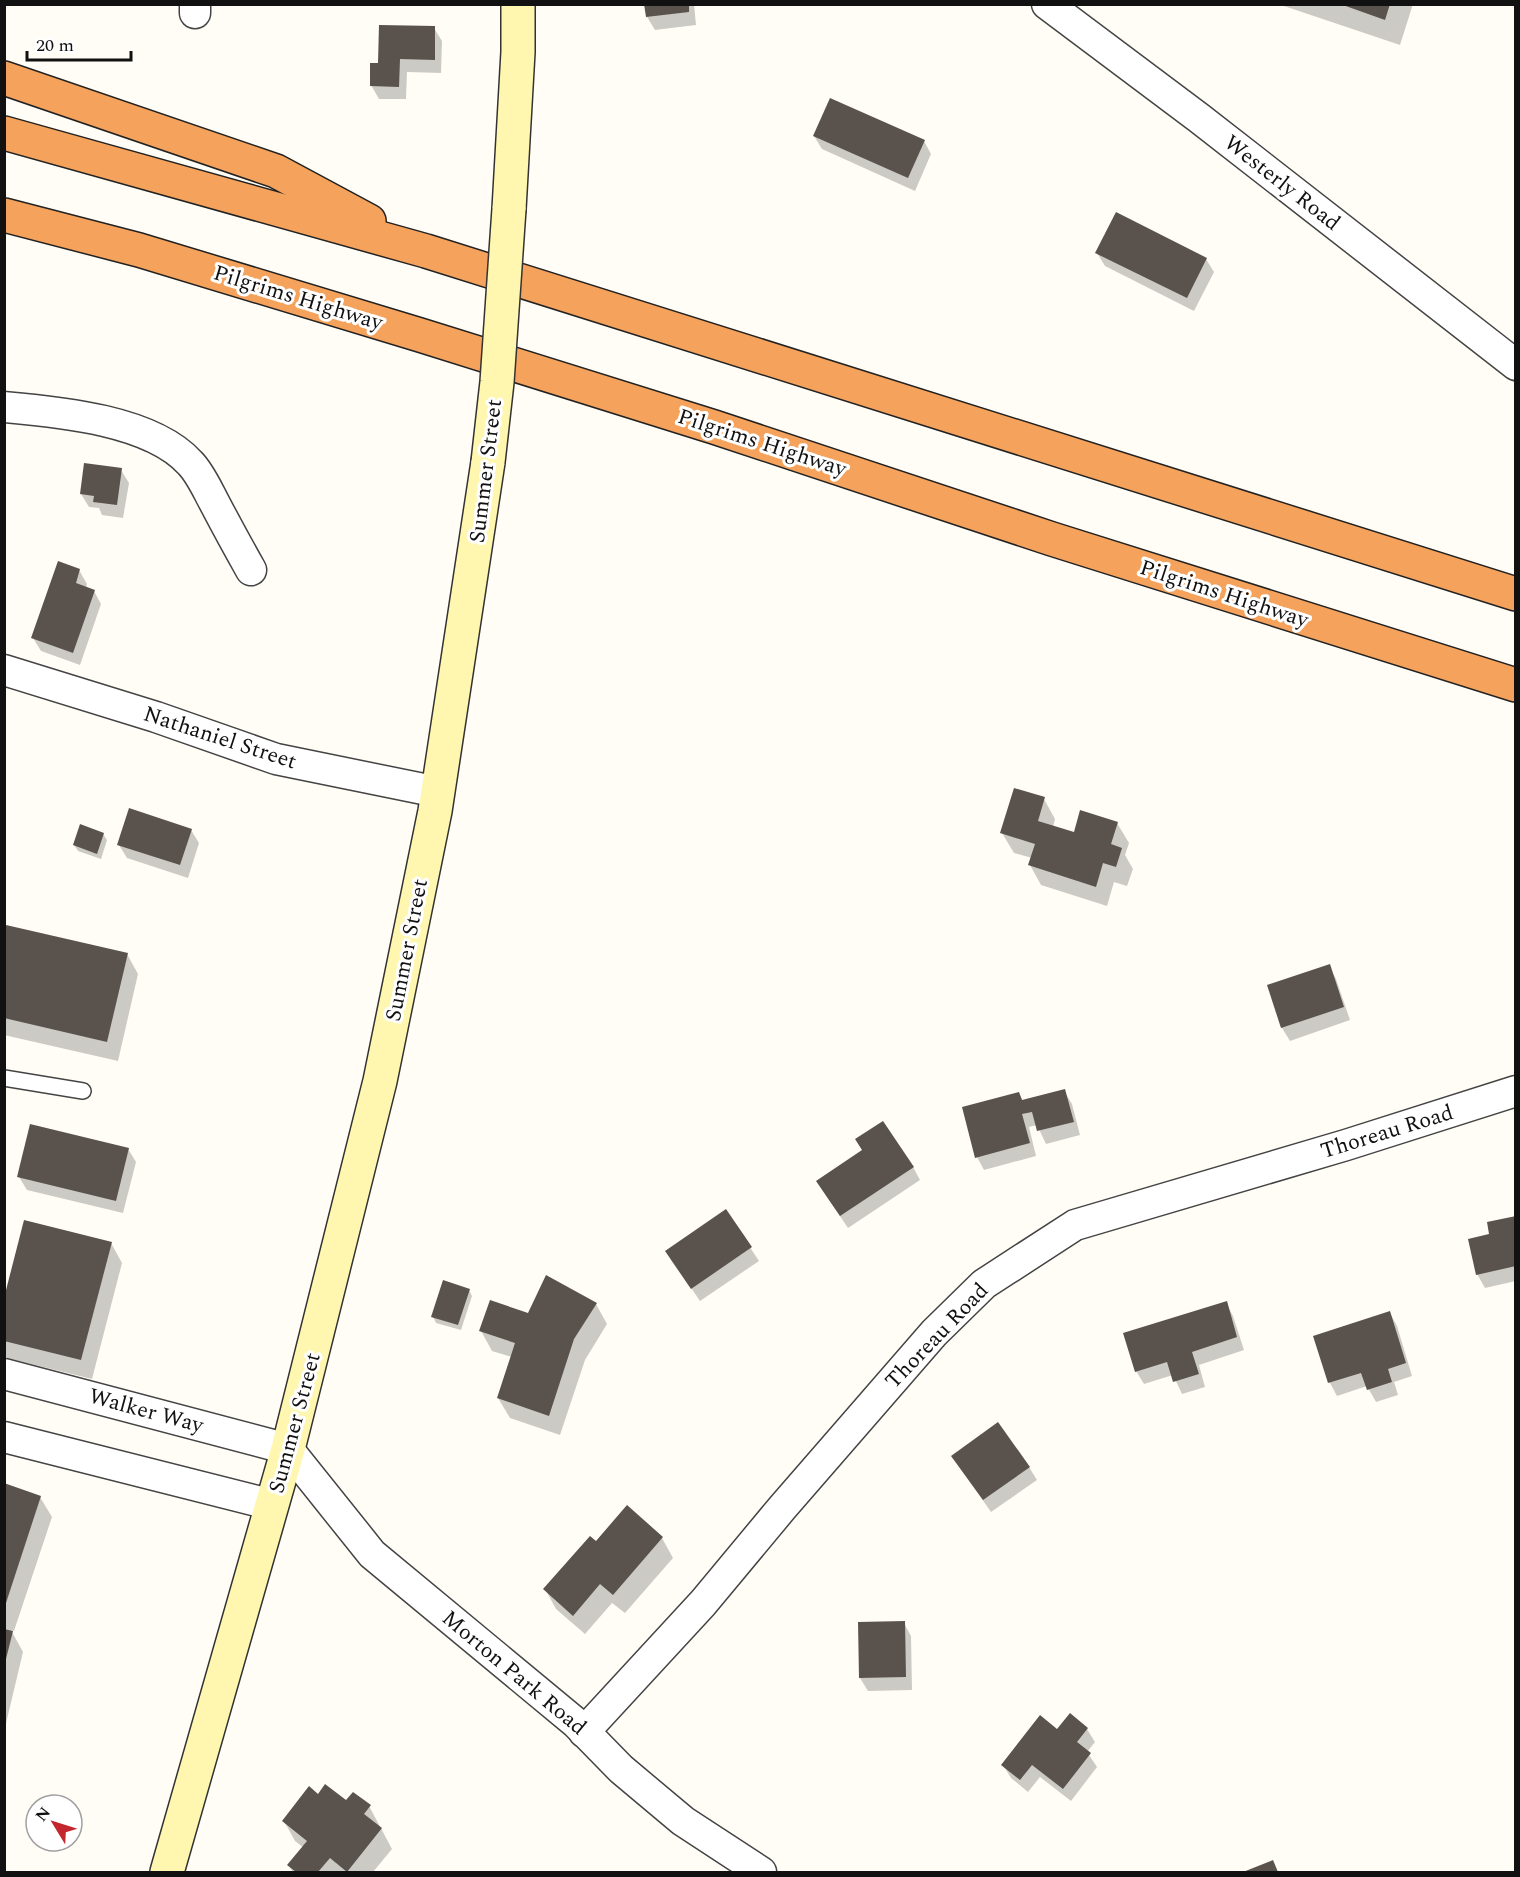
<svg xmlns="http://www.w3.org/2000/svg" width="1520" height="1877" font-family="Spectral,serif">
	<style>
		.shadow { fill: #0003 }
		.building { fill: #5a524d }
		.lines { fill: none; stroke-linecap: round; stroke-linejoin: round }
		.service-casing { stroke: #444; stroke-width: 18 }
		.minor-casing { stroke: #444; stroke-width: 33 }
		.secondary-casing { stroke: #333; stroke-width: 36 }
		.motorway-casing { stroke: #222; stroke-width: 36 }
		.service { stroke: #fff; stroke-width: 15 }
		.minor { stroke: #fff; stroke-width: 30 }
		.secondary { stroke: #fff6b0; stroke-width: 33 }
		.motorway { stroke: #f5a25d; stroke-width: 33 }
		.secondary-bridge-casing { stroke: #333; stroke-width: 36; stroke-linecap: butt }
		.secondary-bridge { stroke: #fff6b0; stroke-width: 33 }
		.labels { text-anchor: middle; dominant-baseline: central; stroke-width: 6; stroke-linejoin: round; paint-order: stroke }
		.street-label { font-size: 22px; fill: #111; stroke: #fff }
	</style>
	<rect width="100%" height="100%" fill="#fffdf5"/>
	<!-- shadow -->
	<g class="shadow">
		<path d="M 646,4 L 694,4 L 696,25 L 655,30 L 647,17 Z"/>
		<path d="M 1278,4 L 1413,4 L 1400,45 Z"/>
		<path d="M 434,28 L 442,41 L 441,73 L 407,72 L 406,99 L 379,99 L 371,85 L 379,65 Z"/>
		<path d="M 814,136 L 924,141 L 931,154 L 915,191 L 822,149 Z"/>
		<path d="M 1097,253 L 1206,259 L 1214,272 L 1194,311 L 1105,266 Z"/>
		<path d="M 121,470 L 129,483 L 123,518 L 102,515 L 99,508 L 89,507 L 81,494 Z"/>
		<path d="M 79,570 L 87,584 L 86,588 L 94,591 L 101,604 L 80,665 L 41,651 L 33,638 Z"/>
		<path d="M 1044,799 L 1055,819 L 1053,827 L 1075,834 L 1117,823 L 1129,843 L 1125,855 L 1133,869 L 1127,886 L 1114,882 L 1107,906 L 1041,885 L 1030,865 L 1032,858 L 1014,853 L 1002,833 Z"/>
		<path d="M 191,830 L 199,843 L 188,878 L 127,858 L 119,845 Z"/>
		<path d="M 103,834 L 107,840 L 101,859 L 78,851 L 74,845 Z"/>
		<path d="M 7,927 L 127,954 L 138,974 L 118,1061 L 4,1035 L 4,936 Z"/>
		<path d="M 1329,966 L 1336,979 L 1350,1020 L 1290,1041 L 1282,1028 L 1268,986 Z"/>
		<path d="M 1064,1091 L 1072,1104 L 1080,1135 L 1046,1144 L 1037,1125 L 1029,1127 L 1036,1156 L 984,1170 L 977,1157 L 1019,1094 L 1023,1101 Z"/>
		<path d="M 128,1149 L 136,1162 L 123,1213 L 27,1190 L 19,1177 Z"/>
		<path d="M 913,1167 L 920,1180 L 848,1228 L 825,1194 Z"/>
		<path d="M 726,1211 L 759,1261 L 700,1301 L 675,1264 Z"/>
		<path d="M 1516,1217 L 1516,1281 L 1485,1288 L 1477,1274 L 1491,1235 Z"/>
		<path d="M 111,1243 L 122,1263 L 92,1379 L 7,1358 L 4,1353 L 4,1305 Z"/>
		<path d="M 469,1290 L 472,1296 L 461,1330 L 436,1323 L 433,1317 Z"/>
		<path d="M 1226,1303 L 1233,1316 L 1244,1350 L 1199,1365 L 1205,1387 L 1182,1394 L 1173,1375 L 1144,1384 L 1136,1371 Z"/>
		<path d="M 596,1304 L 607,1324 L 585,1360 L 560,1435 L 510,1418 L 498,1398 L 512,1357 L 492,1351 L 481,1331 L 529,1315 Z"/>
		<path d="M 1390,1313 L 1397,1326 L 1412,1376 L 1394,1382 L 1398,1395 L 1376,1402 L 1367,1386 L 1337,1396 L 1330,1383 L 1315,1337 Z"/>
		<path d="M 1029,1467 L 1037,1480 L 991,1512 L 961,1469 Z"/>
		<path d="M 4,1485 L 40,1497 L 52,1517 L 14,1631 L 11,1630 L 23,1652 L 4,1732 Z"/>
		<path d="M 662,1538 L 673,1558 L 625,1613 L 612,1603 L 585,1634 L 556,1609 L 545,1589 L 596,1543 Z"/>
		<path d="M 904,1623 L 911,1636 L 912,1690 L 868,1691 L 860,1678 Z"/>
		<path d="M 1087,1729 L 1095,1742 L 1087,1752 L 1097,1767 L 1071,1801 L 1040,1777 L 1028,1792 L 1011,1778 L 1003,1765 L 1057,1731 Z"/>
		<path d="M 318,1796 L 369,1806 L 392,1849 L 373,1872 L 293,1872 L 289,1866 L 304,1848 L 295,1841 L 284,1821 Z"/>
	</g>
	<!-- building -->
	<g class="building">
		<path d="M 644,4 L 689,4 L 689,12 L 646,17 Z"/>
		<path d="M 1340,4 L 1390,4 L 1385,20 Z"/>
		<path d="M 379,25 L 435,26 L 435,60 L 400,59 L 399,87 L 370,86 L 370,63 L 378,63 Z"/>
		<path d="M 830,98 L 925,140 L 908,178 L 813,136 Z"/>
		<path d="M 1116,212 L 1207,258 L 1187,298 L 1095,253 Z"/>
		<path d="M 84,463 L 122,468 L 117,505 L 93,502 L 94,496 L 80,494 Z"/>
		<path d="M 58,561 L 80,569 L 76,583 L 95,590 L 73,653 L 31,638 Z"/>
		<path d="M 1014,788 L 1045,797 L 1038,821 L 1074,832 L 1080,810 L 1118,822 L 1111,844 L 1122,848 L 1116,867 L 1103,863 L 1096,887 L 1028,865 L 1035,844 L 1000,833 Z"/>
		<path d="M 129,808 L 192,829 L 180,865 L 117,845 Z"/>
		<path d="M 80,824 L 104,833 L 97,854 L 73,845 Z"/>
		<path d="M 6,925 L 128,953 L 107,1042 L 4,1018 Z"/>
		<path d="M 1330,964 L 1344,1007 L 1281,1028 L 1267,985 Z"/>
		<path d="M 1065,1089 L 1074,1122 L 1037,1131 L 1032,1112 L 1022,1114 L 1030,1143 L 975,1158 L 962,1107 L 1019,1092 L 1022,1100 Z"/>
		<path d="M 883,1121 L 914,1167 L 840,1216 L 816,1181 L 862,1150 L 855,1139 Z"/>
		<path d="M 30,1124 L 129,1148 L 116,1201 L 17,1177 Z"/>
		<path d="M 726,1209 L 752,1247 L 691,1289 L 665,1251 Z"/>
		<path d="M 1516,1216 L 1516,1266 L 1476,1275 L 1468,1239 L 1489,1234 L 1487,1222 Z"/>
		<path d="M 24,1220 L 112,1242 L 81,1360 L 4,1341 L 4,1298 Z"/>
		<path d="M 546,1275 L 597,1303 L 574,1339 L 549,1416 L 497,1398 L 515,1343 L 479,1331 L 490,1300 L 528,1313 Z"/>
		<path d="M 443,1280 L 470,1289 L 458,1325 L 431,1317 Z"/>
		<path d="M 1227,1301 L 1237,1337 L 1192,1352 L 1199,1374 L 1173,1382 L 1167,1362 L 1135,1372 L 1123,1333 Z"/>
		<path d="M 1390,1311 L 1406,1363 L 1388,1369 L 1392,1382 L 1367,1390 L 1361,1373 L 1328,1383 L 1313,1336 Z"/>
		<path d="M 998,1422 L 1030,1467 L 983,1500 L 951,1456 Z"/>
		<path d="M 4,1483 L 41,1496 L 5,1606 L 4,1606 Z"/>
		<path d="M 627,1505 L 663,1537 L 613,1595 L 600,1584 L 573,1616 L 543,1589 L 590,1536 L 596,1541 Z"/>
		<path d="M 905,1621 L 906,1677 L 859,1678 L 858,1622 Z"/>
		<path d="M 4,1629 L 13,1631 L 5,1663 L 4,1663 Z"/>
		<path d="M 1070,1713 L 1088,1728 L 1077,1742 L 1091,1753 L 1063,1789 L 1032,1765 L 1020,1780 L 1001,1765 L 1040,1715 L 1057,1729 Z"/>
		<path d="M 325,1784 L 346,1800 L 353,1792 L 371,1805 L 364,1814 L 382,1828 L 347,1872 L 330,1858 L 318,1872 L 296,1872 L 287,1865 L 307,1841 L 282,1821 L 309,1786 L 318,1794 Z"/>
		<path d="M 1273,1860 L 1278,1872 L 1243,1872 Z"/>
	</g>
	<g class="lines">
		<defs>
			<path id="service" d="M 4,1078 L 83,1091"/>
			<g id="minor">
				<path d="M 195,4 L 195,13"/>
				<path d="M 1047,4 L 1199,118 L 1516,365"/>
				<path d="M 4,407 C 59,412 151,420 190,463 C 200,473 207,489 214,502 C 226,525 238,547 251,570"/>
				<path d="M 4,670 L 156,717 L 276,759 L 438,792"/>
				<path d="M 4,1374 L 288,1449 L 372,1554 L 576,1723 L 621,1769 L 683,1821 L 761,1872"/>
				<path d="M 4,1437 L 273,1505"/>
				<path d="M 584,1732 L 703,1603 L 782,1508 L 934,1333 L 984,1284 L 1075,1225 L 1346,1145 L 1516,1091"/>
			</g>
			<g id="secondary">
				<path d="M 509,209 L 518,52 L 518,4"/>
				<path d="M 167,1872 L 288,1449 L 380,1081 L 435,811 L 488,462"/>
			</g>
			<g id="motorway">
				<path d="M 4,78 L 276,171 L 369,221"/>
				<path d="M 4,133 L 426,251 L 1516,594"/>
				<path d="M 4,215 L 139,250 L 420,335 L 714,427 L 1052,539 L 1516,685"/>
			</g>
		</defs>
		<!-- service casing -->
		<use href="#service" class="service-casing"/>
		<!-- minor casing -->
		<use href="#minor" class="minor-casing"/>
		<!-- secondary casing -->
		<use href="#secondary" class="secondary-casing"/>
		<!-- motorway casing -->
		<use href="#motorway" class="motorway-casing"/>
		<!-- service -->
		<use href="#service" class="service"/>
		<!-- minor -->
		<use href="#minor" class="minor"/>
		<!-- secondary -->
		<use href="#secondary" class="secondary"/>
		<!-- motorway -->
		<use href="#motorway" class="motorway"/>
		<defs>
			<path id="secondary-bridge" d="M 488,462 L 497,382 L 509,209"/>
		</defs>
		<!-- secondary-bridge casing -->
		<use href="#secondary-bridge" class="secondary-bridge-casing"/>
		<!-- secondary-bridge -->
		<use href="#secondary-bridge" class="secondary-bridge"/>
	</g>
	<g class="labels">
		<!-- street labels -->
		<g class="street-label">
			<text transform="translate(1282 183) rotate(38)">Westerly Road</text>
			<text transform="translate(298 298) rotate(17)">Pilgrims Highway</text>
			<text transform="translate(762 443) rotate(18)">Pilgrims Highway</text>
			<text transform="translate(486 471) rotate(-83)">Summer Street</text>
			<text transform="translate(1224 594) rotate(18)">Pilgrims Highway</text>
			<text transform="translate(220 738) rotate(18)">Nathaniel Street</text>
			<text transform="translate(407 950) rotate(-79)">Summer Street</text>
			<text transform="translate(1387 1132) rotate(-17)">Thoreau Road</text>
			<text transform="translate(937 1336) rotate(-46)">Thoreau Road</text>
			<text transform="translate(146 1411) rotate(15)">Walker Way</text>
			<text transform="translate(295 1423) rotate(-75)">Summer Street</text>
			<text transform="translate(514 1673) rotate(40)">Morton Park Road</text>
		</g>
	</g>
	<!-- border -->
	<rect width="1520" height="1877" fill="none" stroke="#111111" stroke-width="12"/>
	<!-- north arrow -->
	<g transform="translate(54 1823) rotate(308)"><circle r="28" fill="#ffffff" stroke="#a0a0a0" stroke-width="1.5"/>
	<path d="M0-4.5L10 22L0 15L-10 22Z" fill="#c4262e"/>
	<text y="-9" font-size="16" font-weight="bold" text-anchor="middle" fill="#111111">N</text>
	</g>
	<!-- scale -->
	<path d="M27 51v9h104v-9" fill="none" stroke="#111111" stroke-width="3"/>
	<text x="36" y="51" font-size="18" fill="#111111" stroke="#ffffff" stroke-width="4.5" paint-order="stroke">20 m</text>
</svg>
